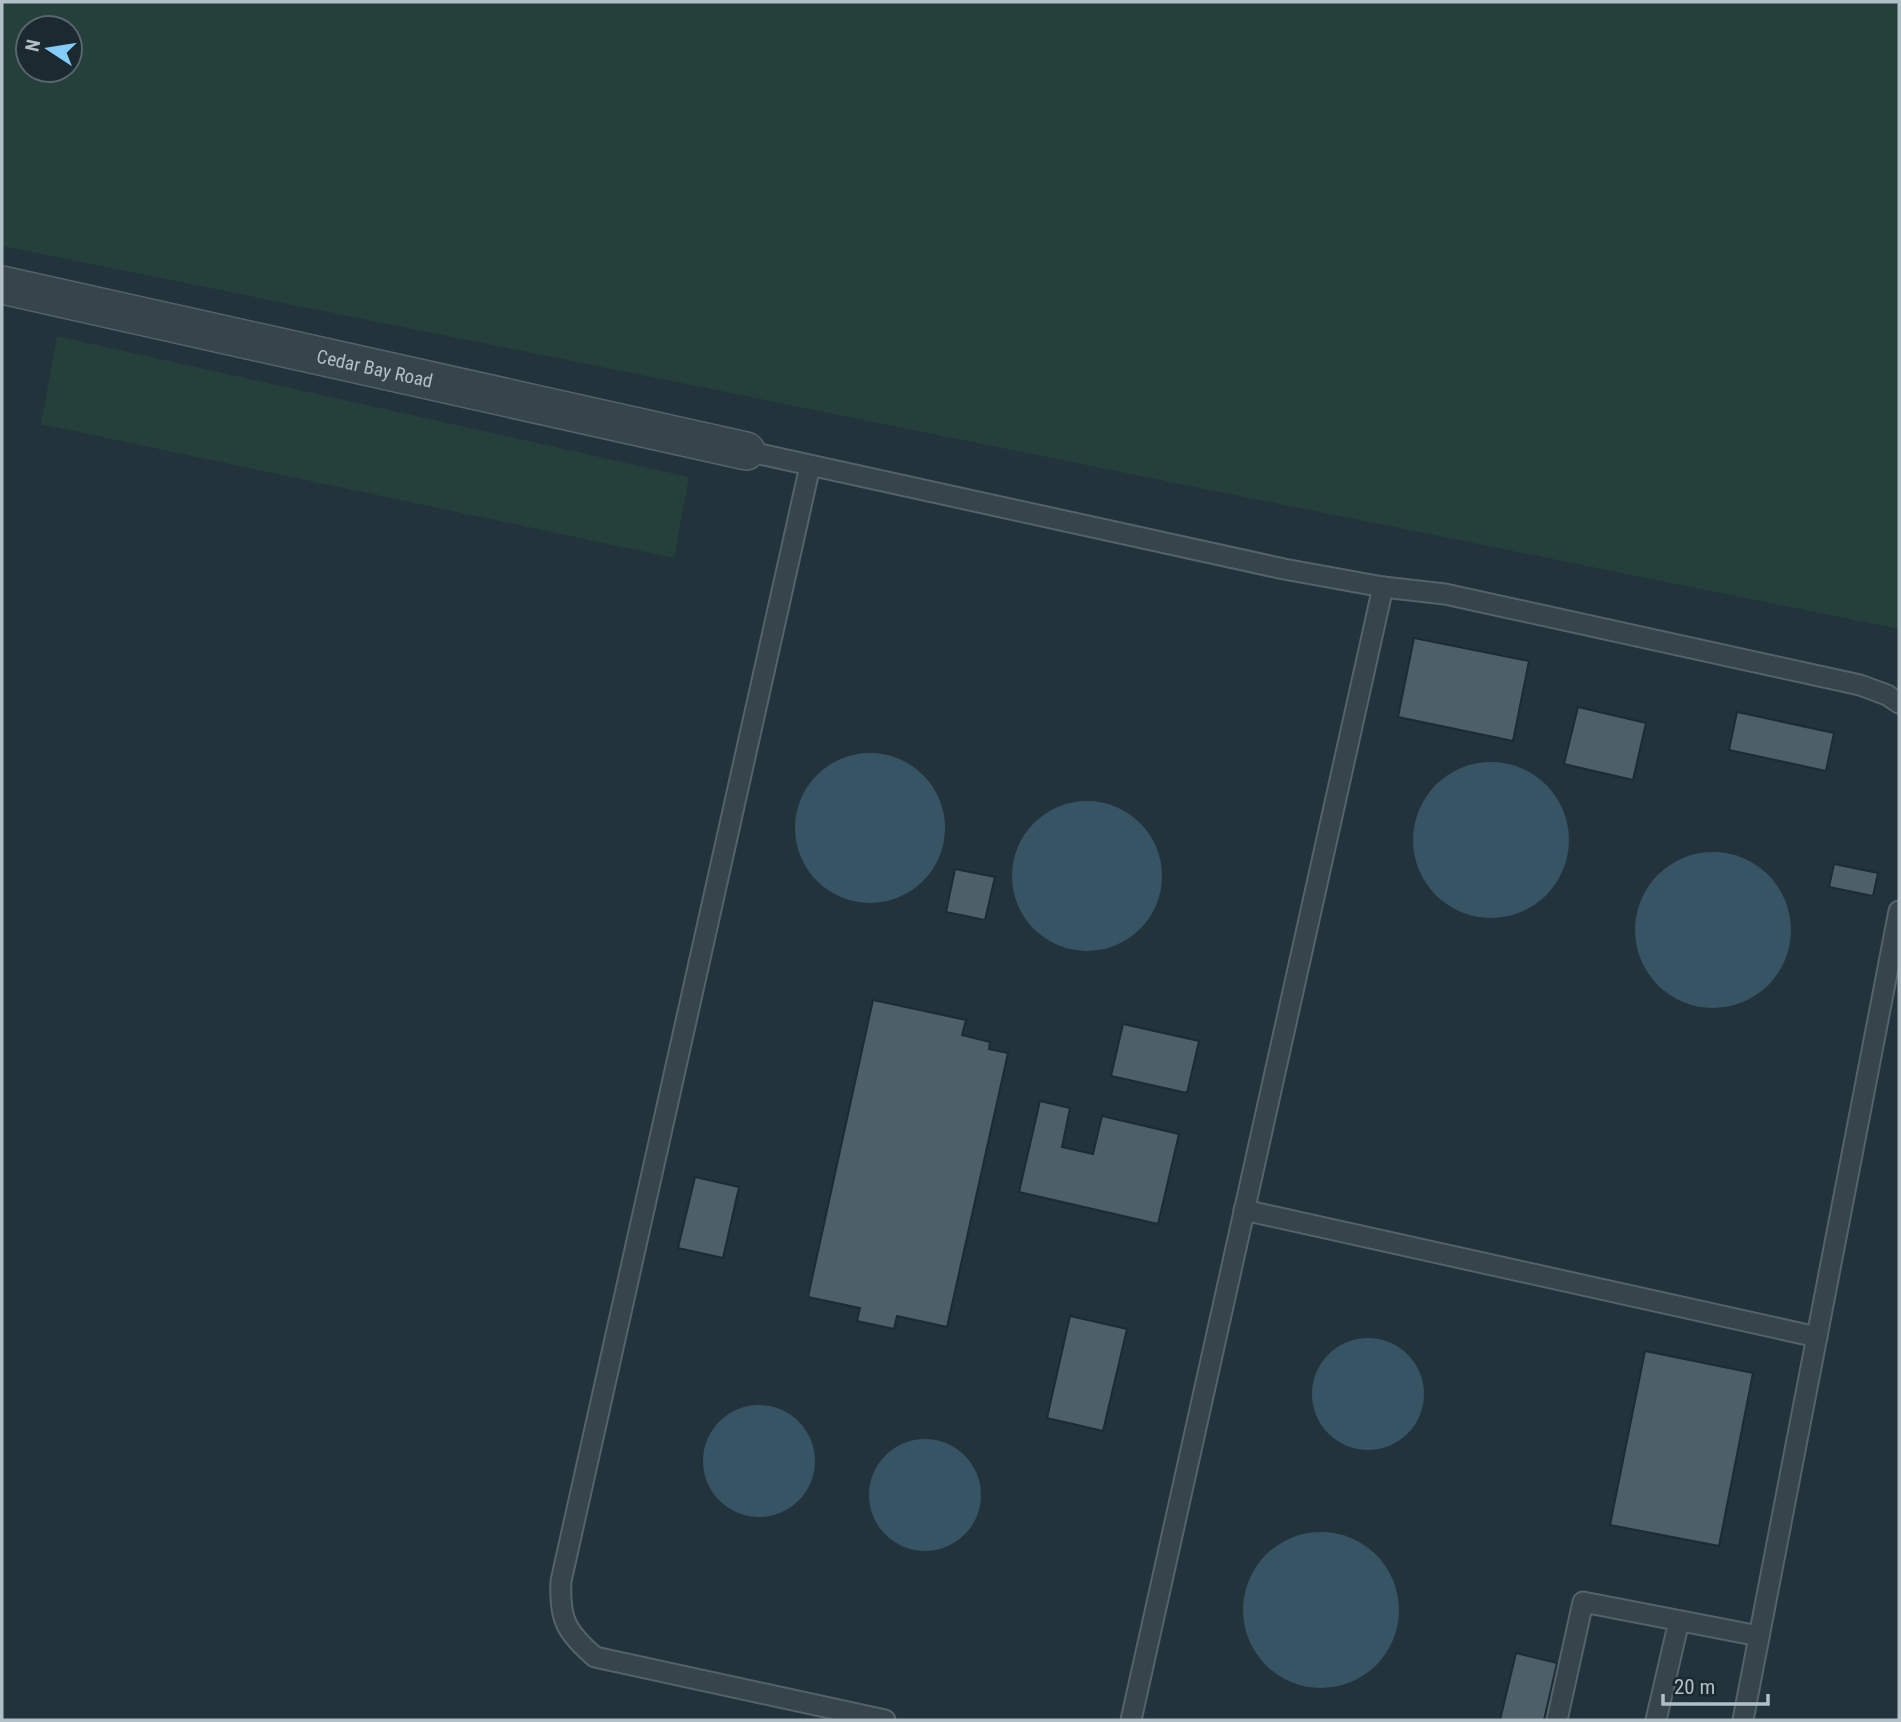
<svg xmlns="http://www.w3.org/2000/svg" width="1901" height="1722" font-family="'Roboto Condensed',sans-serif">
	<style>
		.green { fill: #253f3b; fill-rule: evenodd }
		.water { fill: #365463 }
		.building { fill: #4d6069; stroke: #1d2b33; stroke-width: 2 }
		.lines { fill: none; stroke-linecap: round; stroke-linejoin: round }
		.service-casing { stroke: #54626a; stroke-width: 23 }
		.minor-casing { stroke: #54626a; stroke-width: 40 }
		.service { stroke: #36444c; stroke-width: 19 }
		.minor { stroke: #36444c; stroke-width: 37 }
		.labels { text-anchor: middle; dominant-baseline: central; stroke-width: 5; stroke-linejoin: round; paint-order: stroke }
		.street-label { font-size: 19px; fill: #b1bfc7; stroke: #1b2931 }
	</style>
	<rect width="100%" height="100%" fill="#22333c"/>
	<!-- green -->
	<g class="green">
		<path d="M 2,2 L 1899,2 L 1899,629 L 2,246 ZM 28,28 L 70,28 L 70,70 L 28,70 Z"/>
		<path d="M 57,336 L 689,477 L 674,558 L 41,424 Z"/>
	</g>
	<!-- water -->
	<g class="water">
		<circle cx="870" cy="828" r="75"/>
		<circle cx="1491" cy="840" r="78"/>
		<circle cx="1087" cy="876" r="75"/>
		<circle cx="1713" cy="930" r="78"/>
		<circle cx="1368" cy="1394" r="56"/>
		<circle cx="759" cy="1461" r="56"/>
		<circle cx="925" cy="1495" r="56"/>
		<circle cx="1321" cy="1610" r="78"/>
	</g>
	<!-- building -->
	<g class="building">
		<path d="M 1414,638 L 1529,661 L 1513,741 L 1398,717 Z"/>
		<path d="M 1578,707 L 1646,723 L 1633,780 L 1564,764 Z"/>
		<path d="M 1737,712 L 1834,733 L 1826,771 L 1729,750 Z"/>
		<path d="M 1834,864 L 1878,873 L 1873,896 L 1829,887 Z"/>
		<path d="M 955,869 L 995,877 L 985,920 L 946,912 Z"/>
		<path d="M 873,1000 L 966,1020 L 962,1035 L 990,1042 L 989,1049 L 1008,1053 L 947,1327 L 897,1316 L 894,1329 L 857,1321 L 860,1308 L 808,1297 Z"/>
		<path d="M 1123,1024 L 1199,1041 L 1187,1093 L 1111,1076 Z"/>
		<path d="M 1040,1101 L 1070,1108 L 1062,1147 L 1093,1154 L 1102,1116 L 1179,1134 L 1158,1224 L 1019,1192 Z"/>
		<path d="M 695,1177 L 739,1187 L 723,1258 L 678,1248 Z"/>
		<path d="M 1070,1316 L 1127,1329 L 1103,1431 L 1047,1418 Z"/>
		<path d="M 1645,1351 L 1753,1373 L 1719,1546 L 1610,1525 Z"/>
		<path d="M 1516,1653 L 1557,1663 L 1544,1720 L 1500,1720 Z"/>
	</g>
	<g class="lines">
		<defs>
			<g id="service">
				<path d="M 746,451 L 1284,569 L 1383,587 L 1445,594 L 1860,685 L 1887,695 L 1899,703"/>
				<path d="M 810,466 L 561,1581 C 559,1619 566,1632 595,1657 L 885,1720"/>
				<path d="M 1244,1210 L 1817,1337"/>
				<path d="M 1131,1720 L 1383,587"/>
				<path d="M 1557,1720 L 1583,1602 L 1759,1636"/>
				<path d="M 1656,1720 L 1679,1621"/>
				<path d="M 1743,1720 L 1899,911"/>
			</g>
			<g id="minor">
				<path id="s1" d="M 2,285 L 746,451"/>
			</g>
		</defs>
		<!-- service casing -->
		<use href="#service" class="service-casing"/>
		<!-- minor casing -->
		<use href="#minor" class="minor-casing"/>
		<!-- service -->
		<use href="#service" class="service"/>
		<!-- minor -->
		<use href="#minor" class="minor"/>
	</g>
	<g class="labels">
		<!-- street labels -->
		<g class="street-label">
			<text stroke="none"><textPath href="#s1" startOffset="382">Cedar Bay Road</textPath></text>
		</g>
	</g>
	<!-- border -->
	<rect width="1901" height="1722" fill="none" stroke="#b1bfc7" stroke-width="7"/>
	<!-- north arrow -->
	<g transform="translate(49 49) rotate(282)"><circle r="33" fill="#1b2931" stroke="#57656d" stroke-width="2"/>
	<path d="M0-5L12 26L0 18L-12 26Z" fill="#85cdf9"/>
	<text y="-10" font-size="19" font-weight="bold" text-anchor="middle" fill="#b1bfc7">N</text>
	</g>
	<!-- scale -->
	<path d="M1663 1694v10h105v-10" fill="none" stroke="#b1bfc7" stroke-width="3.5"/>
	<text x="1674" y="1694" font-size="21" fill="#b1bfc7" stroke="#1b2931" stroke-width="5" paint-order="stroke">20 m</text>
</svg>
